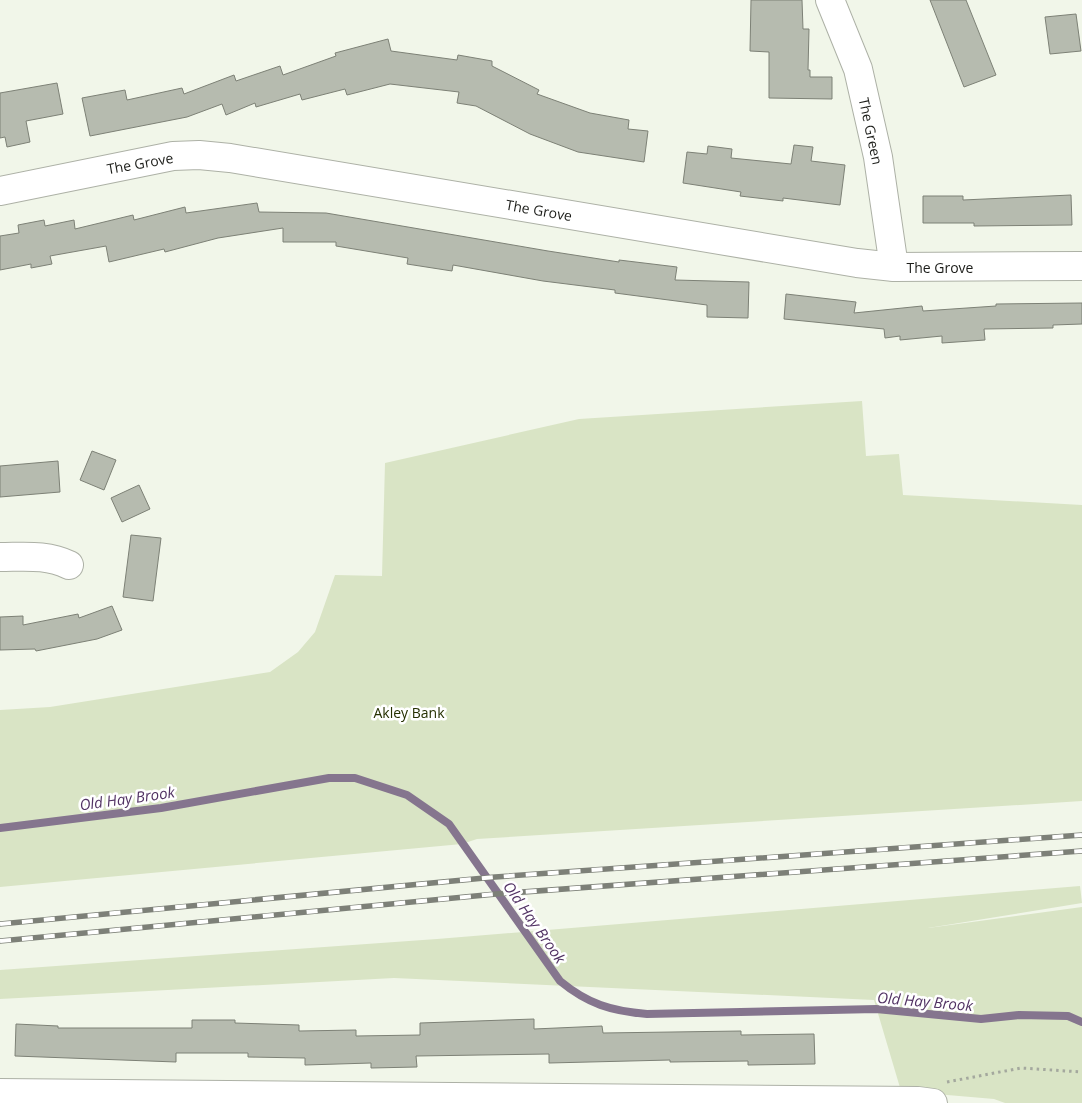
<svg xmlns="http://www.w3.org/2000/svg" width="1082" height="1103" font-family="'Open Sans',sans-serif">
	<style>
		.green { fill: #d9e4c5 }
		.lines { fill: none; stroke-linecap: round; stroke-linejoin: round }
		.stream { stroke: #85758e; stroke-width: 8 }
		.building { fill: #b6bbaf; stroke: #7d8176 }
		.minor-casing { stroke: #adb1a6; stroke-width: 30 }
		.path { stroke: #a4a89e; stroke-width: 3; stroke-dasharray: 2.5 4; stroke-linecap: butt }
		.minor { stroke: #fff; stroke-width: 28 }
		.rail-casing { stroke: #7d8078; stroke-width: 5.5 }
		.rail { stroke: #fff; stroke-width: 4; stroke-dasharray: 11; stroke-linecap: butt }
		.labels { text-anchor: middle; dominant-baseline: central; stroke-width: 5; stroke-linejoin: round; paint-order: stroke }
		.street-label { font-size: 14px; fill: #1c1d19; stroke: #fff }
		.park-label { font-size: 14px; fill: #253000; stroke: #fff }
		.water-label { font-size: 15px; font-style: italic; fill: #513263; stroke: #fff }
	</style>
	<rect width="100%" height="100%" fill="#f1f6e9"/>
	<!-- green -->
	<g class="green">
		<path d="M 862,401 L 866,456 L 899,454 L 903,495 L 1082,505 L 1082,801 L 477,839 L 462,844 L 0,887 L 0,710 L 50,707 L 270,672 L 298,652 L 315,632 L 335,575 L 382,576 L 385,463 L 579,419 Z"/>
		<path d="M 1080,886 L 1082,903 L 928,928 L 1082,907 L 1082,1103 L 1005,1103 L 994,1099 L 901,1091 L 874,1000 L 394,978 L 0,999 L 0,970 L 437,939 Z"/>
	</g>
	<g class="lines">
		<!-- stream -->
		<path class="stream" d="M 0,828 L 161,808 L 329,778 L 355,778 L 407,795 L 449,824 L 560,981 C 588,1004 611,1011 647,1014 L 876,1009 L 981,1019 L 1019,1015 L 1068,1016 L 1082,1022"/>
	</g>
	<!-- building -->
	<g class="building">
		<path d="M 751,0 L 802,0 L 803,29 L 809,29 L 808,70 L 810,70 L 810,77 L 832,77 L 832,99 L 769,98 L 769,52 L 750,51 Z"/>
		<path d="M 930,0 L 966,0 L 996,75 L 964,87 Z"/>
		<path d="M 1076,14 L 1081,51 L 1050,54 L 1045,17 Z"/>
		<path d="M 388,39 L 391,51 L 457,60 L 458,55 L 492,61 L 492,66 L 539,90 L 537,94 L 590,113 L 629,120 L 628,129 L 648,131 L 644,162 L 578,152 L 530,134 L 476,106 L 457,103 L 459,92 L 390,84 L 347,95 L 345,89 L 302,100 L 300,94 L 256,107 L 255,103 L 226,115 L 222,104 L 187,117 L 90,136 L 82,98 L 125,90 L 127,100 L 182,88 L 184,94 L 234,75 L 236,81 L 280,66 L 283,75 L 336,56 L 335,53 Z"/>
		<path d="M 57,83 L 63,114 L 26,121 L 30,142 L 7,147 L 5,137 L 0,138 L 0,93 Z"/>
		<path d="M 794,145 L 813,147 L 811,161 L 845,165 L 840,205 L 783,198 L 783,201 L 740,196 L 741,192 L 683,183 L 687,152 L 707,154 L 708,146 L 732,149 L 731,158 L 791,164 Z"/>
		<path d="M 1071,195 L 1072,225 L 974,226 L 974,223 L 923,223 L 923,196 L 963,196 L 963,200 Z"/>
		<path d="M 257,203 L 259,212 L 326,213 L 548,251 L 619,262 L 619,260 L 677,267 L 675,280 L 749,282 L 748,318 L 707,317 L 707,305 L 615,293 L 615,290 L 543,281 L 453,265 L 452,271 L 407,264 L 408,258 L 336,246 L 336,242 L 283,242 L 283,228 L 218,238 L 165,252 L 164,249 L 109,262 L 106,246 L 50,256 L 52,264 L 31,268 L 31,264 L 0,270 L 0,236 L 19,233 L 18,225 L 44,220 L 45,226 L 74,220 L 75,229 L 133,215 L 134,220 L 185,207 L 186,213 Z"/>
		<path d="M 786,294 L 856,302 L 854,313 L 922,306 L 923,311 L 996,306 L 996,304 L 1082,303 L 1082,324 L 1053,325 L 1053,328 L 984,329 L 985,340 L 942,343 L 942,336 L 900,340 L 900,336 L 885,338 L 884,329 L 784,319 Z"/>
		<path d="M 92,451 L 116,460 L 104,490 L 80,480 Z"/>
		<path d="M 58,461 L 60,492 L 0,497 L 0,466 Z"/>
		<path d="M 139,485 L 150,509 L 122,522 L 111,498 Z"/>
		<path d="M 131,535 L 161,538 L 153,601 L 123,597 Z"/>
		<path d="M 112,606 L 122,630 L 97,639 L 36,651 L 35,649 L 0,650 L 0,617 L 23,616 L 23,625 L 78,614 L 79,618 Z"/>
		<path d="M 534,1019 L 534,1029 L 602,1026 L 603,1033 L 741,1031 L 741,1035 L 814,1034 L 815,1064 L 748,1065 L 748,1061 L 670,1062 L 670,1060 L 549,1063 L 549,1054 L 416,1056 L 417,1067 L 371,1068 L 371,1063 L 305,1065 L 305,1058 L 248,1057 L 248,1053 L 176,1053 L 176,1062 L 15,1056 L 16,1024 L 58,1026 L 58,1028 L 192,1028 L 192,1020 L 235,1020 L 235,1023 L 299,1025 L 299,1031 L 356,1030 L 356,1036 L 420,1035 L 420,1023 Z"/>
	</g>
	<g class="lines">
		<defs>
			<g id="minor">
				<path d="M 830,0 L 858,69 L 878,157 L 894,267"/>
				<path d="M 0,191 L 173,156 L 199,155 L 230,158 L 857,263 L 894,267 L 1082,266"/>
				<path d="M 0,557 C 24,557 47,554 69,565"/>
				<path d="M 0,1093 L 918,1101 L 933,1103"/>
			</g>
		</defs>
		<!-- minor casing -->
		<use href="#minor" class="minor-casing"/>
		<!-- path -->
		<path class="path" d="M 947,1082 L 1021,1068 L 1082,1072"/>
		<!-- minor -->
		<use href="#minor" class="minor"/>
		<defs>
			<g id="rail">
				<path d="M 0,924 L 495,877 L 1082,835"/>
				<path d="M 0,941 L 496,894 L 1082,851"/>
			</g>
		</defs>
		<!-- rail casing -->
		<use href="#rail" class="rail-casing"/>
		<!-- rail -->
		<use href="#rail" class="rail"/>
	</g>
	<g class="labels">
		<!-- street labels -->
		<g class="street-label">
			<text transform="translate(871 131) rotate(78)">The Green</text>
			<text transform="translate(140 163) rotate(-10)">The Grove</text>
			<text transform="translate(539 210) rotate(10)">The Grove</text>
			<text x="940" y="267">The Grove</text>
		</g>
		<!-- park labels -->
		<g class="park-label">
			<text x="409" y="712">Akley Bank</text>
		</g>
		<!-- water labels -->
		<g class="water-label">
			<text transform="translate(127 798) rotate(-8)">Old Hay Brook</text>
			<text transform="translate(535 922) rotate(55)">Old Hay Brook</text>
			<text transform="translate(925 1001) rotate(5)">Old Hay Brook</text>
		</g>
	</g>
</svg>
